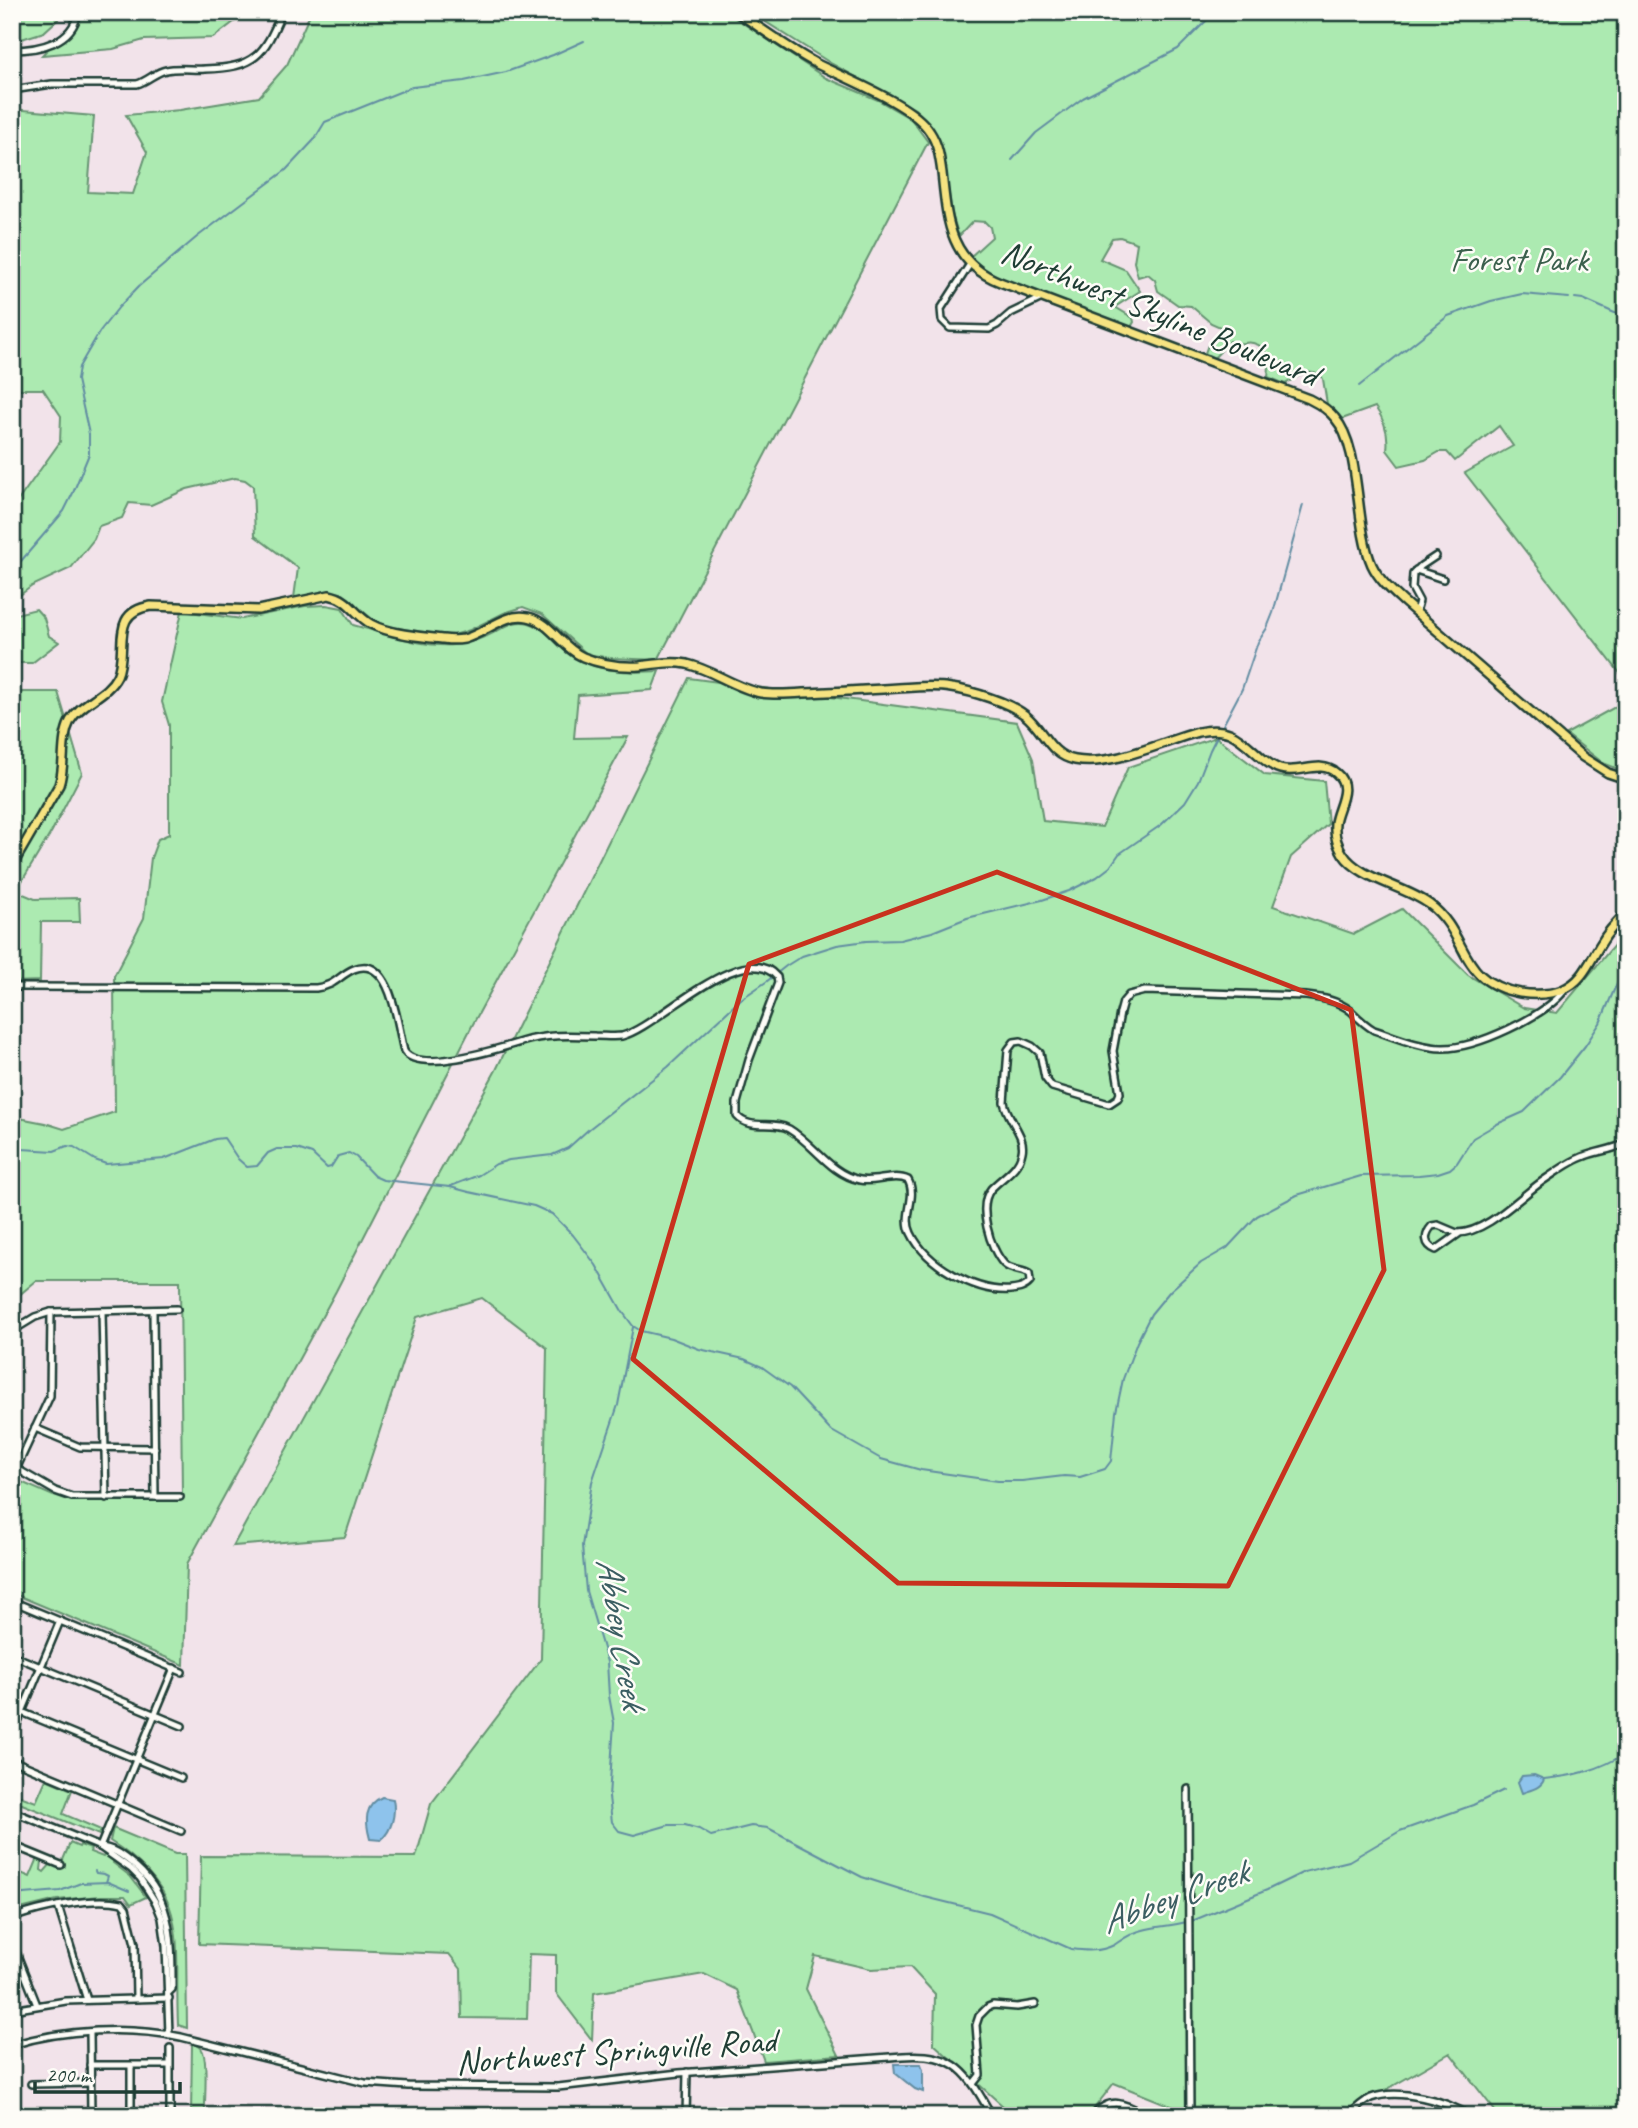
<svg xmlns="http://www.w3.org/2000/svg" width="1638" height="2128" font-family="Caveat,sans-serif">
	<style>
		.green { fill: #aceab1; stroke: #669472; stroke-width: 2 }
		.water { fill: #8ec3ec; stroke: #628da2; stroke-width: 2 }
		.lines { fill: none; stroke-linecap: round; stroke-linejoin: round }
		.stream { stroke: #628da2; stroke-width: 2 }
		.minor-casing { stroke: #1f3d34; stroke-width: 10 }
		.major-casing { stroke: #1f3d34; stroke-width: 12 }
		.minor { stroke: #fdfcf7; stroke-width: 5 }
		.major { stroke: #f6e381; stroke-width: 7 }
		.marked { fill: none; stroke: #c8321e; stroke-width: 5; stroke-linejoin: round }
		.labels { text-anchor: middle; dominant-baseline: central; stroke-width: 5; stroke-linejoin: round; paint-order: stroke }
		.park-label { font-size: 35px; fill: #3b604d; stroke: #fdfcf7 }
		.street-label { font-size: 35px; fill: #1f3d34; stroke: #fdfcf7 }
		.water-label { font-size: 37px; font-style: italic; fill: #3b5e62; stroke: #fdfcf7 }
	</style>
	<rect width="100%" height="100%" fill="#f2e3ea"/>
	<filter id="ink" filterUnits="userSpaceOnUse"><feTurbulence type="fractalNoise" baseFrequency=".0143" numOctaves="2"/><feDisplacementMap in="SourceGraphic" scale="14" xChannelSelector="R" yChannelSelector="G"/><feConvolveMatrix kernelMatrix="1 2 1 2 8 2 1 2 1" color-interpolation-filters="sRGB"/></filter>
	<g filter="url(#ink)">
		<!-- green -->
		<g class="green">
			<path d="M 12,12 L 66,12 L 44,32 L 12,42 Z"/>
			<path d="M 84,12 L 239,12 L 235,21 L 213,38 L 144,40 L 113,49 L 42,55 Z"/>
			<path d="M 311,12 L 726,12 L 826,78 L 878,100 L 911,119 L 928,142 L 658,660 L 610,658 L 587,654 L 542,614 L 523,607 L 504,613 L 470,630 L 451,636 L 390,627 L 372,619 L 342,593 L 321,592 L 294,598 L 298,568 L 255,536 L 253,486 L 245,480 L 235,478 L 187,489 L 151,505 L 129,503 L 122,518 L 99,526 L 94,539 L 71,568 L 32,586 L 12,601 L 12,505 L 17,502 L 60,442 L 61,416 L 43,389 L 12,389 L 12,109 L 94,116 L 88,192 L 133,194 L 147,152 L 126,115 L 180,110 L 259,97 L 287,65 Z"/>
			<path d="M 750,12 L 1626,12 L 1626,681 L 1465,473 L 1513,446 L 1499,426 L 1455,461 L 1447,452 L 1439,452 L 1425,460 L 1399,466 L 1387,450 C 1389,434 1384,419 1375,407 L 1342,419 L 1327,404 L 1323,379 L 1320,374 L 1306,372 L 1285,384 L 1268,377 C 1270,363 1270,347 1253,343 C 1243,341 1242,346 1230,341 L 1214,358 L 1205,353 L 1208,345 L 1212,343 L 1225,329 L 1211,323 L 1191,306 L 1178,305 L 1158,291 L 1155,280 L 1148,274 L 1138,277 L 1134,262 L 1137,243 L 1120,237 L 1112,238 L 1100,259 L 1126,270 L 1140,291 L 1115,307 L 1133,318 L 1134,322 L 1131,327 L 991,274 L 970,257 L 992,237 L 990,227 L 985,222 L 973,221 L 960,235 L 958,234 L 952,214 L 942,148 C 937,131 927,120 915,109 L 832,64 Z"/>
			<path d="M 326,605 L 342,608 L 353,625 C 385,633 420,647 453,645 C 462,644 475,641 484,637 C 499,632 512,618 529,623 C 545,627 554,643 567,652 C 592,672 628,673 659,671 L 652,690 L 578,695 L 574,738 L 628,737 L 473,1024 L 336,1291 L 187,1564 L 184,1665 L 12,1593 L 12,1493 L 19,1481 L 53,1496 L 55,1490 L 70,1496 L 182,1496 L 180,1281 L 36,1281 L 12,1301 L 12,1124 L 14,1117 L 45,1123 L 64,1129 L 115,1112 L 114,976 L 144,918 L 151,858 L 158,839 L 169,834 L 169,725 L 162,702 L 182,611 L 242,619 L 305,606 Z"/>
			<path d="M 36,609 L 44,618 L 49,636 L 59,642 L 32,663 L 12,663 L 12,615 Z"/>
			<path d="M 689,678 L 1017,722 L 1033,759 L 1043,821 L 1102,827 L 1128,767 L 1216,737 L 1265,775 L 1324,781 L 1328,824 L 1291,857 L 1273,906 L 1354,934 L 1402,909 L 1468,975 L 1524,1008 L 1557,1013 L 1626,931 L 1626,2116 L 1499,2116 L 1450,2053 L 1341,2116 L 1192,2116 L 1191,2114 L 1114,2083 L 1088,2116 L 1014,2116 L 934,2044 L 935,1994 L 910,1967 L 871,1969 L 815,1956 L 806,1989 L 839,2055 L 764,2061 L 737,1990 L 704,1974 L 594,1993 L 592,2040 L 556,1993 L 556,1955 L 529,1954 L 527,2019 L 462,2018 L 461,1969 L 449,1954 L 199,1944 L 201,1856 L 416,1857 L 431,1804 L 541,1659 L 547,1348 L 482,1298 L 417,1317 L 345,1537 L 233,1546 L 496,1070 Z"/>
			<path d="M 12,692 L 58,692 L 82,773 L 52,831 L 16,891 L 35,899 L 79,898 L 80,922 L 41,922 L 40,981 L 12,982 Z"/>
			<path d="M 1626,701 L 1626,772 L 1603,763 L 1566,734 Z"/>
			<path d="M 46,1779 L 72,1790 L 63,1814 L 101,1830 L 99,1835 L 12,1800 L 12,1793 L 36,1802 Z"/>
			<path d="M 113,1828 L 175,1854 L 185,1854 L 187,2028 L 178,2025 C 174,1939 193,1894 110,1841 Z"/>
			<path d="M 70,1843 L 79,1847 L 80,1845 L 91,1849 L 90,1852 L 103,1857 L 104,1855 L 114,1860 L 113,1863 L 130,1876 L 146,1897 L 131,1904 L 125,1896 L 101,1896 L 57,1900 L 12,1911 L 12,1869 L 30,1877 L 38,1858 L 42,1861 L 41,1870 L 44,1872 L 50,1865 L 60,1867 Z"/>
			<path d="M 192,2043 C 196,2045 199,2045 201,2048 C 209,2058 204,2102 205,2116 L 191,2116 Z"/>
		</g>
		<!-- water -->
		<g class="water">
			<path d="M 1534,1775 L 1544,1779 C 1542,1788 1530,1790 1522,1793 L 1518,1782 L 1522,1776 Z"/>
			<path d="M 382,1797 L 393,1799 C 396,1814 392,1830 381,1840 L 370,1839 C 365,1821 364,1805 382,1797 Z"/>
			<path d="M 894,2064 L 921,2064 L 923,2070 L 923,2092 L 915,2089 L 895,2073 Z"/>
		</g>
		<g class="lines">
			<!-- stream -->
			<g class="stream">
				<path d="M 1012,160 L 1036,133 L 1083,98 L 1178,49 L 1215,12"/>
				<path d="M 1575,298 L 1583,299 L 1626,318"/>
				<path d="M 1359,386 L 1448,316 L 1491,301 L 1522,294 L 1569,298"/>
				<path d="M 12,568 L 21,561 L 64,511 L 73,493 L 89,454 L 89,434 L 77,380 L 79,367 L 100,331 L 119,307 L 139,286 L 197,237 L 286,170 L 314,140 L 325,122 L 412,87 L 464,81 L 506,72 L 553,55 L 584,41"/>
				<path d="M 1221,729 L 1242,689 L 1258,642 L 1267,628 L 1273,613 L 1303,505"/>
				<path d="M 12,1134 L 19,1136 L 22,1149 L 54,1151 L 67,1146 L 74,1147 L 95,1160 L 106,1164 L 164,1159 L 215,1139 L 224,1138 L 238,1159 L 247,1167 L 257,1166 L 268,1153 L 277,1149 L 297,1149 L 312,1154 L 327,1168 L 331,1167 L 338,1156 L 349,1153 L 356,1157 L 374,1176 L 383,1180 L 450,1187 L 469,1192 L 534,1206 L 552,1214 L 573,1235 L 596,1265 L 622,1311 L 633,1326 L 641,1331 L 671,1338 L 699,1349 L 744,1359 L 762,1367 L 790,1387 L 830,1430 L 881,1459 L 921,1470 L 998,1481 L 1022,1481 L 1064,1476 L 1080,1477 L 1105,1469 L 1111,1461 L 1116,1412 L 1123,1379 L 1137,1342 L 1151,1314 L 1170,1291 L 1201,1263 L 1227,1248 L 1257,1216 L 1297,1195 L 1361,1176 L 1419,1175 L 1438,1173 L 1450,1169 L 1457,1163 L 1473,1138 L 1497,1124 L 1524,1112 L 1560,1077 L 1585,1046 L 1600,1023 L 1626,962"/>
				<path d="M 451,1186 L 479,1175 L 496,1164 L 509,1160 L 552,1155 L 568,1148 L 589,1129 L 668,1067 L 741,999 L 766,982 L 786,966 L 802,956 L 837,945 L 866,941 L 900,940 L 932,932 L 967,918 L 1042,900 L 1069,891 L 1097,877 L 1110,867 L 1119,854 L 1161,825 L 1185,802 L 1198,781 L 1210,750 L 1218,734"/>
				<path d="M 633,1327 L 618,1405 L 592,1482 L 582,1546 L 586,1591 L 607,1662 L 609,1696 L 614,1723 L 609,1797 L 612,1822 L 619,1831 L 634,1835 L 669,1825 L 685,1825 L 699,1829 L 711,1836 L 751,1826 L 768,1828 L 862,1877 L 925,1897 L 990,1913 L 1071,1949 C 1086,1951 1100,1952 1114,1945 C 1123,1939 1132,1932 1143,1930 C 1157,1926 1172,1926 1186,1922"/>
				<path d="M 1544,1779 C 1574,1776 1600,1770 1626,1753"/>
				<path d="M 95,1871 L 96,1873 L 104,1874 L 108,1876 L 106,1882"/>
				<path d="M 12,1895 L 60,1891 L 81,1883 L 108,1882 L 129,1891"/>
				<path d="M 1192,1921 L 1267,1890 L 1304,1872 L 1349,1861 L 1400,1831 L 1473,1805 L 1504,1790"/>
			</g>
			<defs>
				<g id="minor">
					<path d="M 12,50 C 39,50 73,43 78,12"/>
					<path d="M 12,90 L 52,84 L 137,84 C 148,81 155,72 166,70 C 179,67 193,70 205,69 C 255,68 264,55 282,12"/>
					<path d="M 970,264 L 941,309 L 942,320 L 950,328 L 989,329 L 997,325 L 1011,313 L 1042,298"/>
					<path d="M 1416,570 L 1443,579"/>
					<path d="M 1416,612 L 1419,601 L 1412,588 L 1413,574 L 1421,566 L 1436,556"/>
					<path d="M 12,987 L 316,988 C 336,986 339,975 354,969 C 392,953 398,1030 404,1051 C 418,1074 498,1049 521,1042 C 546,1034 570,1035 595,1036 C 604,1036 614,1037 622,1036 C 657,1028 743,936 777,977 L 778,983 L 749,1060 L 737,1103 L 737,1116 C 750,1131 773,1120 789,1129 C 814,1144 830,1174 860,1180 C 876,1183 894,1173 908,1180 C 918,1197 902,1215 911,1233 C 926,1265 976,1293 1011,1290 C 1019,1289 1025,1288 1030,1282 L 1029,1274 C 1021,1269 1011,1271 1004,1264 C 990,1249 977,1206 991,1189 C 1002,1177 1019,1169 1022,1152 C 1026,1135 1007,1119 1004,1102 L 1008,1050 L 1014,1042 L 1021,1041 L 1032,1046 L 1040,1053 L 1045,1078 L 1052,1087 L 1109,1104 L 1118,1098 L 1120,1093 L 1113,1051 L 1120,1013 L 1123,1002 L 1129,995 L 1145,991 L 1306,996 C 1323,998 1337,1000 1351,1011 C 1358,1018 1365,1025 1374,1030 C 1395,1037 1420,1048 1443,1048 C 1477,1048 1543,1017 1564,991"/>
					<path d="M 1460,1233 L 1436,1250 C 1424,1245 1424,1235 1432,1226 L 1438,1225 L 1457,1233 C 1488,1233 1522,1194 1547,1178 C 1559,1170 1572,1160 1585,1156 C 1598,1151 1613,1150 1626,1143"/>
					<path d="M 153,1310 L 155,1497"/>
					<path d="M 102,1311 L 106,1498"/>
					<path d="M 12,1331 L 35,1317 L 51,1312 L 177,1309"/>
					<path d="M 35,1428 L 80,1447 L 155,1448"/>
					<path d="M 12,1466 L 55,1491 L 72,1497 L 180,1497"/>
					<path d="M 12,1478 L 50,1396 L 51,1312"/>
					<path d="M 12,1601 L 182,1672"/>
					<path d="M 12,1655 L 182,1726"/>
					<path d="M 12,1708 L 181,1778"/>
					<path d="M 12,1736 L 60,1621"/>
					<path d="M 12,1760 L 181,1831"/>
					<path d="M 1188,1789 L 1190,2116"/>
					<path d="M 12,1811 L 100,1847 C 112,1848 120,1854 129,1861 C 173,1894 172,1939 172,1989 L 169,1992"/>
					<path d="M 12,1845 L 61,1865"/>
					<path d="M 100,1847 L 131,1869 L 140,1878 L 156,1903 L 162,1918 L 166,1946 L 169,2035"/>
					<path d="M 100,1847 L 174,1668"/>
					<path d="M 58,1906 L 87,2000"/>
					<path d="M 12,1918 C 41,1908 92,1896 122,1903 L 126,1908 L 135,1944 L 136,1998"/>
					<path d="M 12,1942 L 37,2005"/>
					<path d="M 12,2010 L 66,2001 L 169,1998"/>
					<path d="M 90,2033 L 91,2116"/>
					<path d="M 12,2045 C 63,2029 130,2026 181,2037 L 365,2083 L 408,2086 L 558,2087 L 679,2073 L 903,2056 C 956,2052 968,2073 992,2116"/>
					<path d="M 170,2048 L 170,2116"/>
					<path d="M 90,2065 L 169,2065"/>
					<path d="M 131,2066 L 131,2116"/>
					<path d="M 31,2084 L 90,2083"/>
					<path d="M 973,2084 L 980,2075 L 976,2025 L 979,2016 L 988,2007 L 993,2005 L 1017,2007 L 1035,2004"/>
					<path d="M 686,2116 L 687,2072"/>
					<path d="M 1093,2116 C 1111,2094 1127,2105 1148,2116"/>
					<path d="M 1349,2116 C 1355,2109 1363,2102 1371,2098 C 1398,2088 1446,2100 1469,2116"/>
				</g>
				<g id="major">
					<path d="M 737,12 C 763,30 789,49 817,64 C 847,79 914,105 930,132 C 938,144 940,158 942,173 C 947,220 949,262 1000,282 L 1309,399 C 1319,404 1328,409 1335,418 C 1362,449 1354,524 1372,565 C 1379,580 1392,591 1404,602 L 1583,757 L 1608,773 L 1626,779"/>
					<path d="M 12,866 L 59,785 C 66,765 60,741 70,721 C 81,702 107,696 117,676 C 129,650 108,612 151,606 L 258,610 L 329,595 C 351,599 354,615 371,624 C 389,634 423,637 443,639 C 450,640 458,640 464,639 C 486,633 505,612 528,617 C 551,622 562,648 583,657 C 600,664 621,667 640,666 C 656,664 671,661 687,664 C 713,670 735,688 761,693 C 775,695 789,694 803,693 C 835,692 867,690 898,688 C 916,687 934,685 951,688 C 972,691 1008,702 1025,715 C 1044,730 1049,755 1075,760 C 1112,767 1162,742 1198,732 C 1230,725 1239,738 1262,758 C 1268,763 1273,767 1280,769 C 1299,775 1320,759 1336,773 C 1353,787 1337,807 1335,823 C 1334,834 1337,845 1343,854 C 1359,879 1405,886 1429,904 C 1470,934 1456,982 1520,993 C 1534,995 1549,995 1562,990 C 1584,981 1590,960 1602,942 C 1608,931 1617,922 1626,913"/>
				</g>
			</defs>
			<!-- minor casing -->
			<use href="#minor" class="minor-casing"/>
			<!-- major casing -->
			<use href="#major" class="major-casing"/>
			<!-- minor -->
			<use href="#minor" class="minor"/>
			<!-- major -->
			<use href="#major" class="major"/>
		</g>
	</g>
	<!-- marked area -->
	<path class="marked" d="M 997,872 L 1351,1010 L 1384,1270 L 1228,1586 L 898,1583 L 633,1359 L 749,964 Z"/>
	<g class="labels">
		<!-- park labels -->
		<g class="park-label">
			<text x="1519" y="259">Forest Park</text>
		</g>
		<!-- street labels -->
		<g class="street-label">
			<text transform="translate(1160 313) rotate(22)">Northwest Skyline Boulevard</text>
			<text transform="translate(616 2051) rotate(-4)">Northwest Springville Road</text>
		</g>
		<!-- water labels -->
		<g class="water-label">
			<text transform="translate(622 1633) rotate(80)">Abbey Creek</text>
			<text transform="translate(1174 1896) rotate(-20)">Abbey Creek</text>
		</g>
	</g>
	<!-- margin -->
	<rect width="1638" height="2128" fill="none" stroke="#fdfcf7" stroke-width="42"/>
	<rect x="21" y="21" width="1596" height="2086" fill="none" stroke="#1f3d34" stroke-width="2.5" filter="url(#ink)"/>
	<!-- scale -->
	<path d="M35 2082v10h145v-10" fill="none" stroke="#1f3d34" stroke-width="3.5"/>
	<text x="46" y="2082" font-size="21" fill="#1f3d34" stroke="#fdfcf7" stroke-width="5" paint-order="stroke">200 m</text>
</svg>
